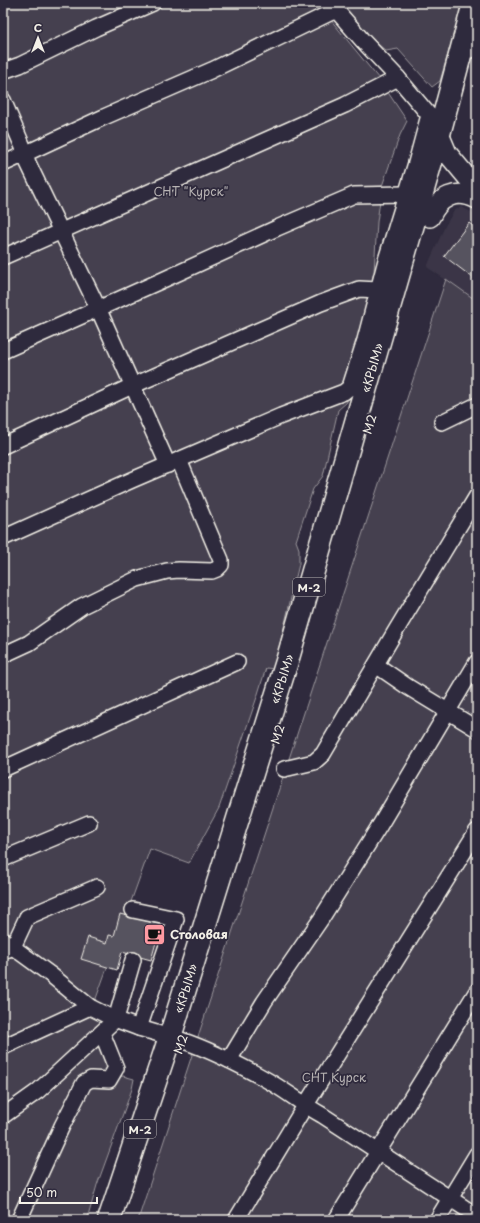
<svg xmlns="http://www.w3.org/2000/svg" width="480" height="1223" font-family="'Playpen Sans',sans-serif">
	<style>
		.built { fill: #3b3647 }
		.green { fill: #454050; stroke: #9c989c }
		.building { fill: #56525f; stroke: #f4f1e8 }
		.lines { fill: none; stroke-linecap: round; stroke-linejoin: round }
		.minor-casing { stroke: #f4f1e8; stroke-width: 18 }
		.major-casing { stroke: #f4f1e8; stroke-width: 22 }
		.highway-casing { stroke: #f4f1e8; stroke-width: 25 }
		.minor { stroke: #2f2a3d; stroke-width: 15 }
		.major { stroke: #2f2a3d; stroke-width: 19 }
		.highway { stroke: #2f2a3d; stroke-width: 22 }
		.labels { text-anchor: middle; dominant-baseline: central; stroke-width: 3.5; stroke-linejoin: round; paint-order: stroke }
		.shield { fill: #2f2a3d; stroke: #b9b5b5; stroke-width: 1 }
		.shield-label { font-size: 11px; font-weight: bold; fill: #f4f1e8 }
		.park-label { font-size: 12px; fill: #b7b3b3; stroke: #2f2a3d }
		.street-label { font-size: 12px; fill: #f4f1e8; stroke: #2f2a3d }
		.poi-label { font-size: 12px; font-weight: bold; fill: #f4f1e8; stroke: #2f2a3d; text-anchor: start }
	</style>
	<rect width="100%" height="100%" fill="#2f2a3d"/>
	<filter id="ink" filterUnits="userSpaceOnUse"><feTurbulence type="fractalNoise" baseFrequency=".025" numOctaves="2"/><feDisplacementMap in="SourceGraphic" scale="8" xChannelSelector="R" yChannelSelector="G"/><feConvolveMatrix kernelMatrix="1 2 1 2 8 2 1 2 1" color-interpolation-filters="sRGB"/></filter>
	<g filter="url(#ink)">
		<!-- built -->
		<path class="built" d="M 461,207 L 477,215 L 477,301 L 427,267 L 445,226 L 454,211 Z"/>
		<!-- green -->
		<g class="green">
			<path d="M 3,3 L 317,3 L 379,79 L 407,121 L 400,135 L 382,186 L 377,222 L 374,272 L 351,366 L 347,402 L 338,410 L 323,476 L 313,489 L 296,541 L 299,549 L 299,564 L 274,669 L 266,668 L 257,697 L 219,808 L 189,863 L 150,849 L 94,1004 L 108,1022 L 96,1044 L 105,1054 L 118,1077 L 123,1076 L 134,1079 L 132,1089 L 97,1185 L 87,1220 L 3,1220 Z"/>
			<path d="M 341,3 L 463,3 L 440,81 L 432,87 L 398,49 L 386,51 L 371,38 Z"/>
			<path d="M 446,279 L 477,301 L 477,1220 L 138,1220 Z"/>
		</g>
		<!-- building -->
		<g class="building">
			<path d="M 469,223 L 477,229 L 477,281 L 444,256 Z"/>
			<path d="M 120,914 L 161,925 L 151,960 L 122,952 L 117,970 L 81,959 L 88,937 L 107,943 L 109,935 L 114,936 Z"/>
		</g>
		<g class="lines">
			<defs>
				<g id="minor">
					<path d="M 330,3 L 363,41 L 398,78 L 429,115 L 433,123"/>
					<path d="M 471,50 L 477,48"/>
					<path d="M 3,71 L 20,65 L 96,28 L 153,3"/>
					<path d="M 3,100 L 23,147 L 28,163 L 98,308 L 168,465"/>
					<path d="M 3,164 L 104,117 L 212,70 L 336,10"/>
					<path d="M 3,257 L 345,105 L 398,78"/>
					<path d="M 3,351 L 165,279 L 277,228 L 354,195 L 405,194"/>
					<path d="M 442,422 L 477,405"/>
					<path d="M 3,446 L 132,386 L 321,303 L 359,289 L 378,290"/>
					<path d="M 3,538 L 132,480 L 281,416 L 344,392 L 350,387 L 365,340 L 386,260 L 416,163 L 429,115"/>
					<path d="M 3,655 L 29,643 L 82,606 L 137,579 L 167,571 L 179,570 L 212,571 L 217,569 L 221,565 L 221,560 L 179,460"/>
					<path d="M 376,665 L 408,687 L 477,729"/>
					<path d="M 3,769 L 237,662"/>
					<path d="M 284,769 L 314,762 L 323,754 L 395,632 L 477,496"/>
					<path d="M 3,859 L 89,823"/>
					<path d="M 133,910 L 176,919 L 139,1028"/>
					<path d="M 3,940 L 51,975 L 90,1007 L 112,1018 L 139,1028 L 170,1037"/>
					<path d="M 4,951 L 13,947 L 27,917 L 97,887"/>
					<path d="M 181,1040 C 210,1050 238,1064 265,1079 C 285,1090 302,1104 322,1115 L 477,1216"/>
					<path d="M 3,1047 L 90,1007"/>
					<path d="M 229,1060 L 264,1002 L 321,919 L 380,825 L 477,662"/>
					<path d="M 3,1116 L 38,1091 L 116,1019 L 133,960"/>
					<path d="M 19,1220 L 62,1126 L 84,1083 L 91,1079 L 109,1080 L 116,1068 L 102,1033"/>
					<path d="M 236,1220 L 305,1106 L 477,831"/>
					<path d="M 336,1220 L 477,991"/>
					<path d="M 437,1220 L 477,1154"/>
				</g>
				<g id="major">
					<path d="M 439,134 L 447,153 L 477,189"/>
					<path d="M 430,217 C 439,197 456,188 477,199"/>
				</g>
				<g id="highway">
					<path id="s1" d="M 109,1220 L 170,1037 L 288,658 L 439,134 L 474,3"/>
				</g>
			</defs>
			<!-- minor casing -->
			<use href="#minor" class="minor-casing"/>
			<!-- major casing -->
			<use href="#major" class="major-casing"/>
			<!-- highway casing -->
			<use href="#highway" class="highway-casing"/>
			<!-- minor -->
			<use href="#minor" class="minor"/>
			<!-- major -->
			<use href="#major" class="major"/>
			<!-- highway -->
			<use href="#highway" class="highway"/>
		</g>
	</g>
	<!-- icons -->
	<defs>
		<symbol id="cafe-square" viewBox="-11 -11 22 22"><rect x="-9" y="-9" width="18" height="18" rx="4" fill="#ff9aa2" stroke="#2f2a3d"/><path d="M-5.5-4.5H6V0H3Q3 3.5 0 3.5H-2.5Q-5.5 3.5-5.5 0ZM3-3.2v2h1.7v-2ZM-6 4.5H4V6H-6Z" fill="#111"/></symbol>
	</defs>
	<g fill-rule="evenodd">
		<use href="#cafe-square" x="142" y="922" width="25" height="25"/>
	</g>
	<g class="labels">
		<!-- shield labels -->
		<g class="shield">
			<rect x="293" y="578" width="32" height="18" rx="3"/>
			<rect x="124" y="1120" width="32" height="18" rx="3"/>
		</g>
		<g class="shield-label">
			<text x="309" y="587">М-2</text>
			<text x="140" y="1129">М-2</text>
		</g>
		<!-- park labels -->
		<g class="park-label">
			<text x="191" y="191">СНТ "Курск"</text>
			<text x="334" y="1077">СНТ Курск</text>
		</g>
		<!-- street labels -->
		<g class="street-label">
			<text stroke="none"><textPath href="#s1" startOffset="892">«КРЫМ»</textPath></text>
			<text transform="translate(369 424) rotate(-74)">М2</text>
			<text stroke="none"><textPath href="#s1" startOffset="568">«КРЫМ»</textPath></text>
			<text transform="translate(277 734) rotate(-73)">М2</text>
			<text stroke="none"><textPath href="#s1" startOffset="244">«КРЫМ»</textPath></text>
			<text transform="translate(180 1044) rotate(-72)">М2</text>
		</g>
		<!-- poi labels -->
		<g class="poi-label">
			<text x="170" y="934">Столовая</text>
		</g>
	</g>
	<!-- margin -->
	<rect width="480" height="1223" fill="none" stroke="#2f2a3d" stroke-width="16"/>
	<rect x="8" y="8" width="464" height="1207" fill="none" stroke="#f4f1e8" stroke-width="1.5" filter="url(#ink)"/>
	<!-- north arrow -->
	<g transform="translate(38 38)" stroke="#2f2a3d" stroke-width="3" paint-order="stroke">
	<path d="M0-3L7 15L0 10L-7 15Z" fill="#f4f1e8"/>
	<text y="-6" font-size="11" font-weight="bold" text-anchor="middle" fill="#f4f1e8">С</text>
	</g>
	<!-- scale -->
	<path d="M20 1197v6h77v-6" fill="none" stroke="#f4f1e8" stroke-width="2"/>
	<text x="26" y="1197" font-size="12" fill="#f4f1e8" stroke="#2f2a3d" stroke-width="3" paint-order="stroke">50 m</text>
</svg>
